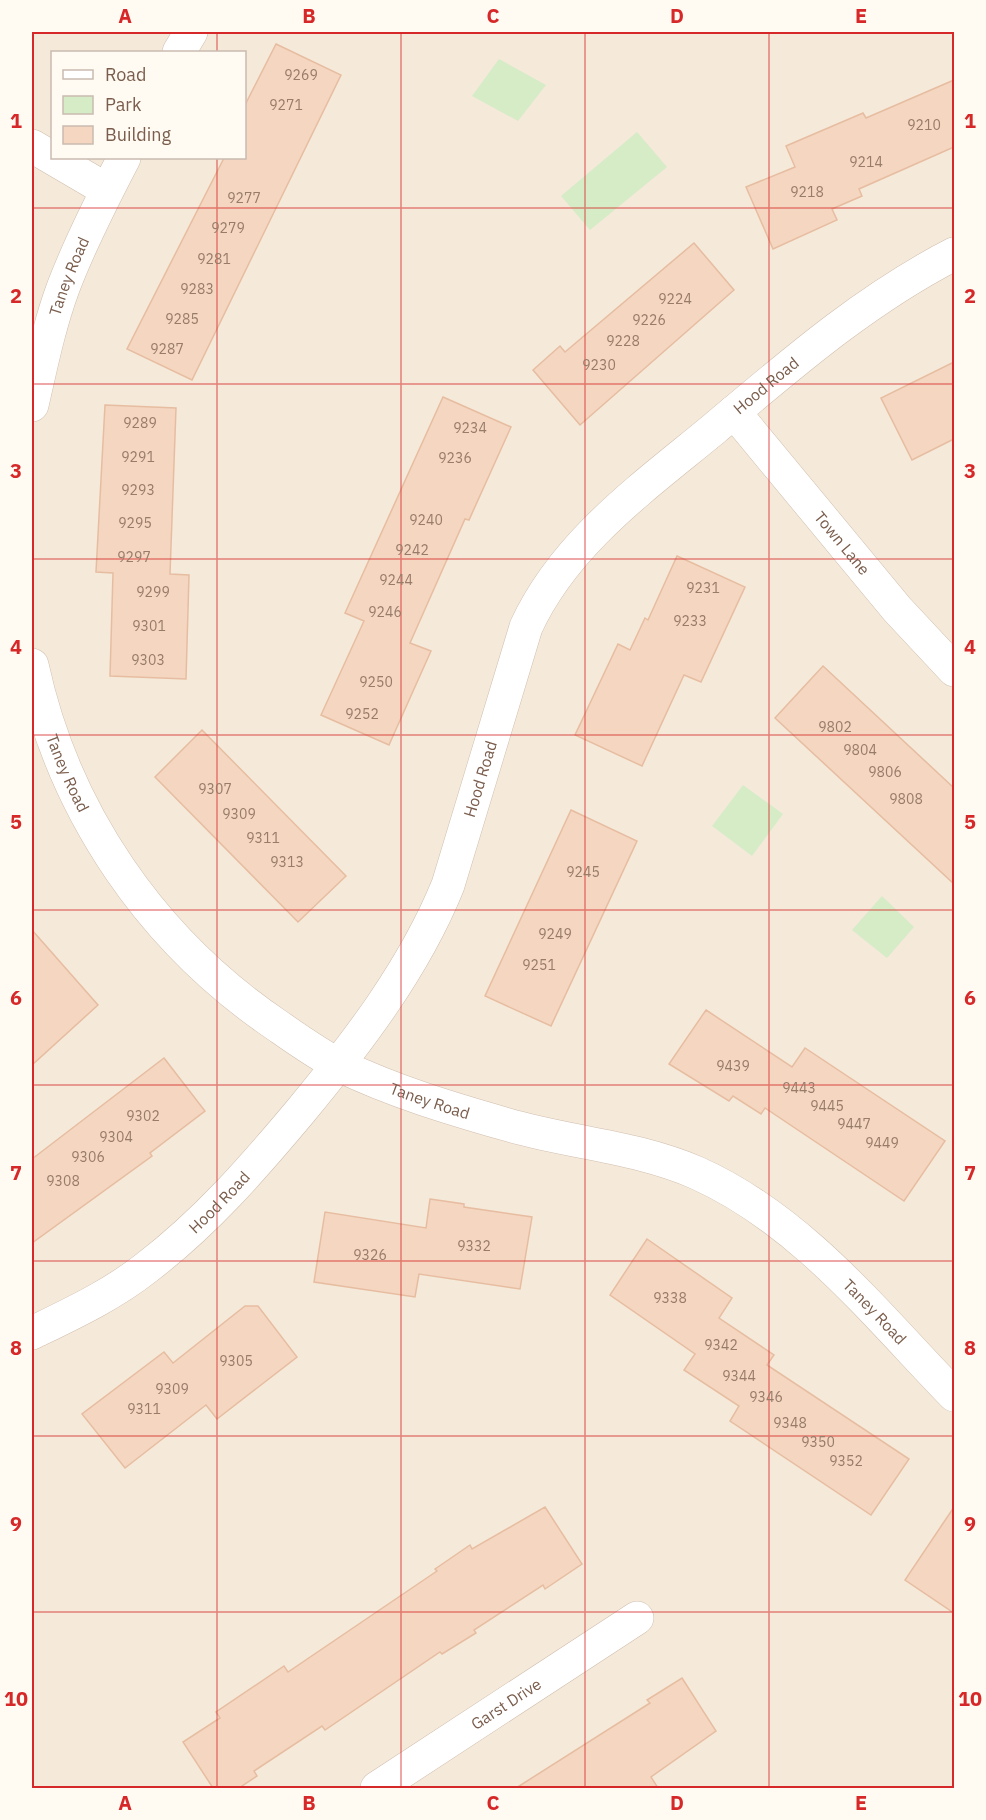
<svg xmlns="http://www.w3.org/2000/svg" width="986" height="1820" font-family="'IBM Plex Sans',sans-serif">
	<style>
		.residential { fill: #f5e9d9; fill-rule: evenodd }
		.green { fill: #d6ecc7 }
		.building { fill: #f4d6c1; stroke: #e7bda1; stroke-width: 1.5 }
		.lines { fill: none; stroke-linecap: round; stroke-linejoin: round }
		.street-casing { stroke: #d1bfaf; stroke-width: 34 }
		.street { stroke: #fff; stroke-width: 33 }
		.grid { fill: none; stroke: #d62828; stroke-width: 1.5; stroke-opacity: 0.55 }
		.labels { text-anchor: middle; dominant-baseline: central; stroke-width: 4.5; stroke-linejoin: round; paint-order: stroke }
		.number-label { font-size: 14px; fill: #987b69 }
		.street-label { font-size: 16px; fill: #7a5d4c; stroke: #fffaf2 }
		.neatline { fill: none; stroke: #d62828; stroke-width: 2 }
		.grid-label { font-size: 20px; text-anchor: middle; font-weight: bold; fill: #d62828 }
	</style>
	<rect width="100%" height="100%" fill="#fdf6eb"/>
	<!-- residential -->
	<path class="residential" d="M 32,32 L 954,32 L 954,1788 L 32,1788 ZM 52,52 L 244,52 L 244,158 L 52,158 Z"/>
	<!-- green -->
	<g class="green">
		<path d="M 499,59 L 546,85 L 518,121 L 472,96 Z"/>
		<path d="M 637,132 L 667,167 L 590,230 L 561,196 Z"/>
		<path d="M 743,785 L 783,814 L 752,856 L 712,826 Z"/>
		<path d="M 882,896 L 914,927 L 887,958 L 852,930 Z"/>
	</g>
	<!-- building -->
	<g class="building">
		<path d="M 276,44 L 341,75 L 192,380 L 127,349 L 224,158 L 244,158 L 244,107 Z"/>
		<path d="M 954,80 L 954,147 L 859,189 L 862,196 L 832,209 L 837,220 L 773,249 L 746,187 L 795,167 L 786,146 L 863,113 L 866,118 Z"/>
		<path d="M 694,243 L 734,290 L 580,425 L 533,370 L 560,346 L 565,352 Z"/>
		<path d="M 954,362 L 954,439 L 912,460 L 881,398 Z"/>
		<path d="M 443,397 L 511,427 L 469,520 L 465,519 L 410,643 L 431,651 L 389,745 L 321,715 L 364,621 L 345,613 Z"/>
		<path d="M 105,405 L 176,408 L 170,574 L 189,575 L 186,679 L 110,676 L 113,573 L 96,572 Z"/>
		<path d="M 677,556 L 745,587 L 701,682 L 684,675 L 642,766 L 575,735 L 618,644 L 630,650 L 645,618 L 648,620 Z"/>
		<path d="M 823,666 L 954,788 L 954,884 L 775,718 Z"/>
		<path d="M 202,730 L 346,876 L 298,922 L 155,777 Z"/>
		<path d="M 571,810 L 637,841 L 551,1026 L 485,996 Z"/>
		<path d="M 32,930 L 98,1005 L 32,1065 Z"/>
		<path d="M 706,1010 L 792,1067 L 805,1048 L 945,1141 L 904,1201 L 765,1108 L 761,1114 L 733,1096 L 729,1101 L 669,1064 Z"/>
		<path d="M 164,1058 L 205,1111 L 150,1153 L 152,1156 L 32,1243 L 32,1159 Z"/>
		<path d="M 430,1199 L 464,1204 L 464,1207 L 532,1217 L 520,1289 L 419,1274 L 415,1297 L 314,1282 L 325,1212 L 426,1228 Z"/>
		<path d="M 647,1239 L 732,1298 L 719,1318 L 774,1355 L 767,1365 L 909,1459 L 871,1515 L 730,1421 L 739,1406 L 684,1370 L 695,1354 L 610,1295 Z"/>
		<path d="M 245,1306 L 258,1306 L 297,1357 L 217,1419 L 206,1405 L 125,1468 L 82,1414 L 164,1352 L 173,1363 Z"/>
		<path d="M 545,1507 L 582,1564 L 545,1589 L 543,1585 L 474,1630 L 476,1633 L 442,1654 L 440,1652 L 325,1730 L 322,1726 L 254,1771 L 257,1776 L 239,1788 L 213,1788 L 183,1742 L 220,1718 L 216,1712 L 284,1666 L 288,1672 L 437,1571 L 435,1569 L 470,1545 L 472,1549 Z"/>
		<path d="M 954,1507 L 954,1613 L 905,1580 Z"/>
		<path d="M 682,1678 L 716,1731 L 651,1777 L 658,1788 L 516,1788 L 650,1703 L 647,1700 Z"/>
	</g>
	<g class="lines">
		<defs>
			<g id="street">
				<path d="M 179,52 L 191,32"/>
				<path d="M 32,146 L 107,190"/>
				<path id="s1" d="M 32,405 C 41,366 49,326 63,288 C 80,243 102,200 124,158"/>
				<path id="s2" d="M 734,412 L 897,609 L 954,670"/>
				<path id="s3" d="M 32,665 C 64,813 152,941 278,1026 C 298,1040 319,1055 341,1066 C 393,1091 449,1108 505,1124 C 569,1143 635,1146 697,1173 C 802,1220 876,1315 954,1395"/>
				<path id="s4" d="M 32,1333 C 71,1314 112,1295 146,1268 C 205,1223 252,1169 299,1113 C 357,1043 414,969 448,885 L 526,627 C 565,542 645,486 715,428 C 791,364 866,299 954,254"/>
				<path id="s5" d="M 377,1788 L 637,1618"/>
			</g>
		</defs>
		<!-- street casing -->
		<use href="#street" class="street-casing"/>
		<!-- street -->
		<use href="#street" class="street"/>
	</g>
	<!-- grid -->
	<path class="grid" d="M 217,32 L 217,52M 401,32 L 401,1788M 585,32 L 585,1788M 769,32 L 769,1788M 217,158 L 217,1788M 32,208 L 954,208M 32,384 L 954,384M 32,559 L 954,559M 32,735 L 954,735M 32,910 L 954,910M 32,1085 L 954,1085M 32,1261 L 954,1261M 32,1436 L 954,1436M 32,1612 L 954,1612"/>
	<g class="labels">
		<!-- number labels -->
		<g class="number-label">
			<text x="301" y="75">9269</text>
			<text x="286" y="105">9271</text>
			<text x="924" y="125">9210</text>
			<text x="866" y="162">9214</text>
			<text x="807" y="192">9218</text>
			<text x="244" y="198">9277</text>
			<text x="228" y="228">9279</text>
			<text x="214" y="259">9281</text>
			<text x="197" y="289">9283</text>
			<text x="675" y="299">9224</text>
			<text x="182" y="319">9285</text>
			<text x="649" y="320">9226</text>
			<text x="623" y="341">9228</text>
			<text x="167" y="349">9287</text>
			<text x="599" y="365">9230</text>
			<text x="140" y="423">9289</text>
			<text x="470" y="428">9234</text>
			<text x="138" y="457">9291</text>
			<text x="455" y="458">9236</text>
			<text x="138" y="490">9293</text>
			<text x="426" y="520">9240</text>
			<text x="135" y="523">9295</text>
			<text x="412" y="550">9242</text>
			<text x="134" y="557">9297</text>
			<text x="396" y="580">9244</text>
			<text x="703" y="588">9231</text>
			<text x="153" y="592">9299</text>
			<text x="385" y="612">9246</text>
			<text x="690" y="621">9233</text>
			<text x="149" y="626">9301</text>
			<text x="148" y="660">9303</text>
			<text x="376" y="682">9250</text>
			<text x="362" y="714">9252</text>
			<text x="835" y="727">9802</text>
			<text x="860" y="750">9804</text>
			<text x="885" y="772">9806</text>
			<text x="215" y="789">9307</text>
			<text x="906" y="799">9808</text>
			<text x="239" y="814">9309</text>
			<text x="263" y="838">9311</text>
			<text x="287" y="862">9313</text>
			<text x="583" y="872">9245</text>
			<text x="555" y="934">9249</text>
			<text x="539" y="965">9251</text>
			<text x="733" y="1066">9439</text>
			<text x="799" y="1088">9443</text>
			<text x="827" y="1106">9445</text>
			<text x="143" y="1116">9302</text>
			<text x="854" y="1124">9447</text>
			<text x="116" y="1137">9304</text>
			<text x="882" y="1143">9449</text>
			<text x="88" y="1157">9306</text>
			<text x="63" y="1181">9308</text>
			<text x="474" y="1246">9332</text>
			<text x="370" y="1255">9326</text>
			<text x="670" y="1298">9338</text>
			<text x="721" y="1345">9342</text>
			<text x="236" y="1361">9305</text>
			<text x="739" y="1376">9344</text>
			<text x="172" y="1389">9309</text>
			<text x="766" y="1397">9346</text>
			<text x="144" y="1409">9311</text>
			<text x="790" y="1423">9348</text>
			<text x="818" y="1442">9350</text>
			<text x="846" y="1461">9352</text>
		</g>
		<!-- street labels -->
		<g class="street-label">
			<text stroke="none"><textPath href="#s1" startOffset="134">Taney Road</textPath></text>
			<text stroke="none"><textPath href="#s4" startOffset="1236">Hood Road</textPath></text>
			<text stroke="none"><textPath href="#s2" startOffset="170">Town Lane</textPath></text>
			<text stroke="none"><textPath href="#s3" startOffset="114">Taney Road</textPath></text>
			<text stroke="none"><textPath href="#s4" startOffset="734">Hood Road</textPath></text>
			<text stroke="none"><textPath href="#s3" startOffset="618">Taney Road</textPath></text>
			<text stroke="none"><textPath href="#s4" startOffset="230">Hood Road</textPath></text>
			<text stroke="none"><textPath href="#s3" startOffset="1122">Taney Road</textPath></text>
			<text stroke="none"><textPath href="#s5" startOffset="154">Garst Drive</textPath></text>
		</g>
	</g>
	<!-- border -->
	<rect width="986" height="1820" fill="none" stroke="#fffaf2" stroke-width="66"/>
	<!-- legend -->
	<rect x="51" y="51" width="195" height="108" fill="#fffaf2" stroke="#cabbb0" stroke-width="1.5"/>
	<rect x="63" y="70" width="30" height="9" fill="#ffffff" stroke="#cabbb0" stroke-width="1.5"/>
	<text x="105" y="81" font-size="18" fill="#7a5d4c">Road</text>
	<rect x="63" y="96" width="30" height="18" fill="#d6ecc7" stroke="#cabbb0" stroke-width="1.5"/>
	<text x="105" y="111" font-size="18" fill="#7a5d4c">Park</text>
	<rect x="63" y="126" width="30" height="18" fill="#f4d6c1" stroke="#cabbb0" stroke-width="1.5"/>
	<text x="105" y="141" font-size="18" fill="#7a5d4c">Building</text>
	<rect x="33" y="33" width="920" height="1754" class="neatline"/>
	<g class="grid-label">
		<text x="125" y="23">A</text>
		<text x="309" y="23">B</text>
		<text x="493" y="23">C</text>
		<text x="677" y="23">D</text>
		<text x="861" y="23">E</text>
		<text x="16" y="128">1</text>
		<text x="970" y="128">1</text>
		<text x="16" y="303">2</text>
		<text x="970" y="303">2</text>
		<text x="16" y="478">3</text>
		<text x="970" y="478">3</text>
		<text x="16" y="654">4</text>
		<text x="970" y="654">4</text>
		<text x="16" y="829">5</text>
		<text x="970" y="829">5</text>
		<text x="16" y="1005">6</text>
		<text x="970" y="1005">6</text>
		<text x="16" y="1180">7</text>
		<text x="970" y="1180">7</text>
		<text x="16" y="1355">8</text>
		<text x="970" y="1355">8</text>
		<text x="16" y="1531">9</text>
		<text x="970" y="1531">9</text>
		<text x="16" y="1706">10</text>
		<text x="970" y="1706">10</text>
		<text x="125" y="1810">A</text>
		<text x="309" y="1810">B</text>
		<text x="493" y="1810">C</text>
		<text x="677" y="1810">D</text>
		<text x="861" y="1810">E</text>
	</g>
</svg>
